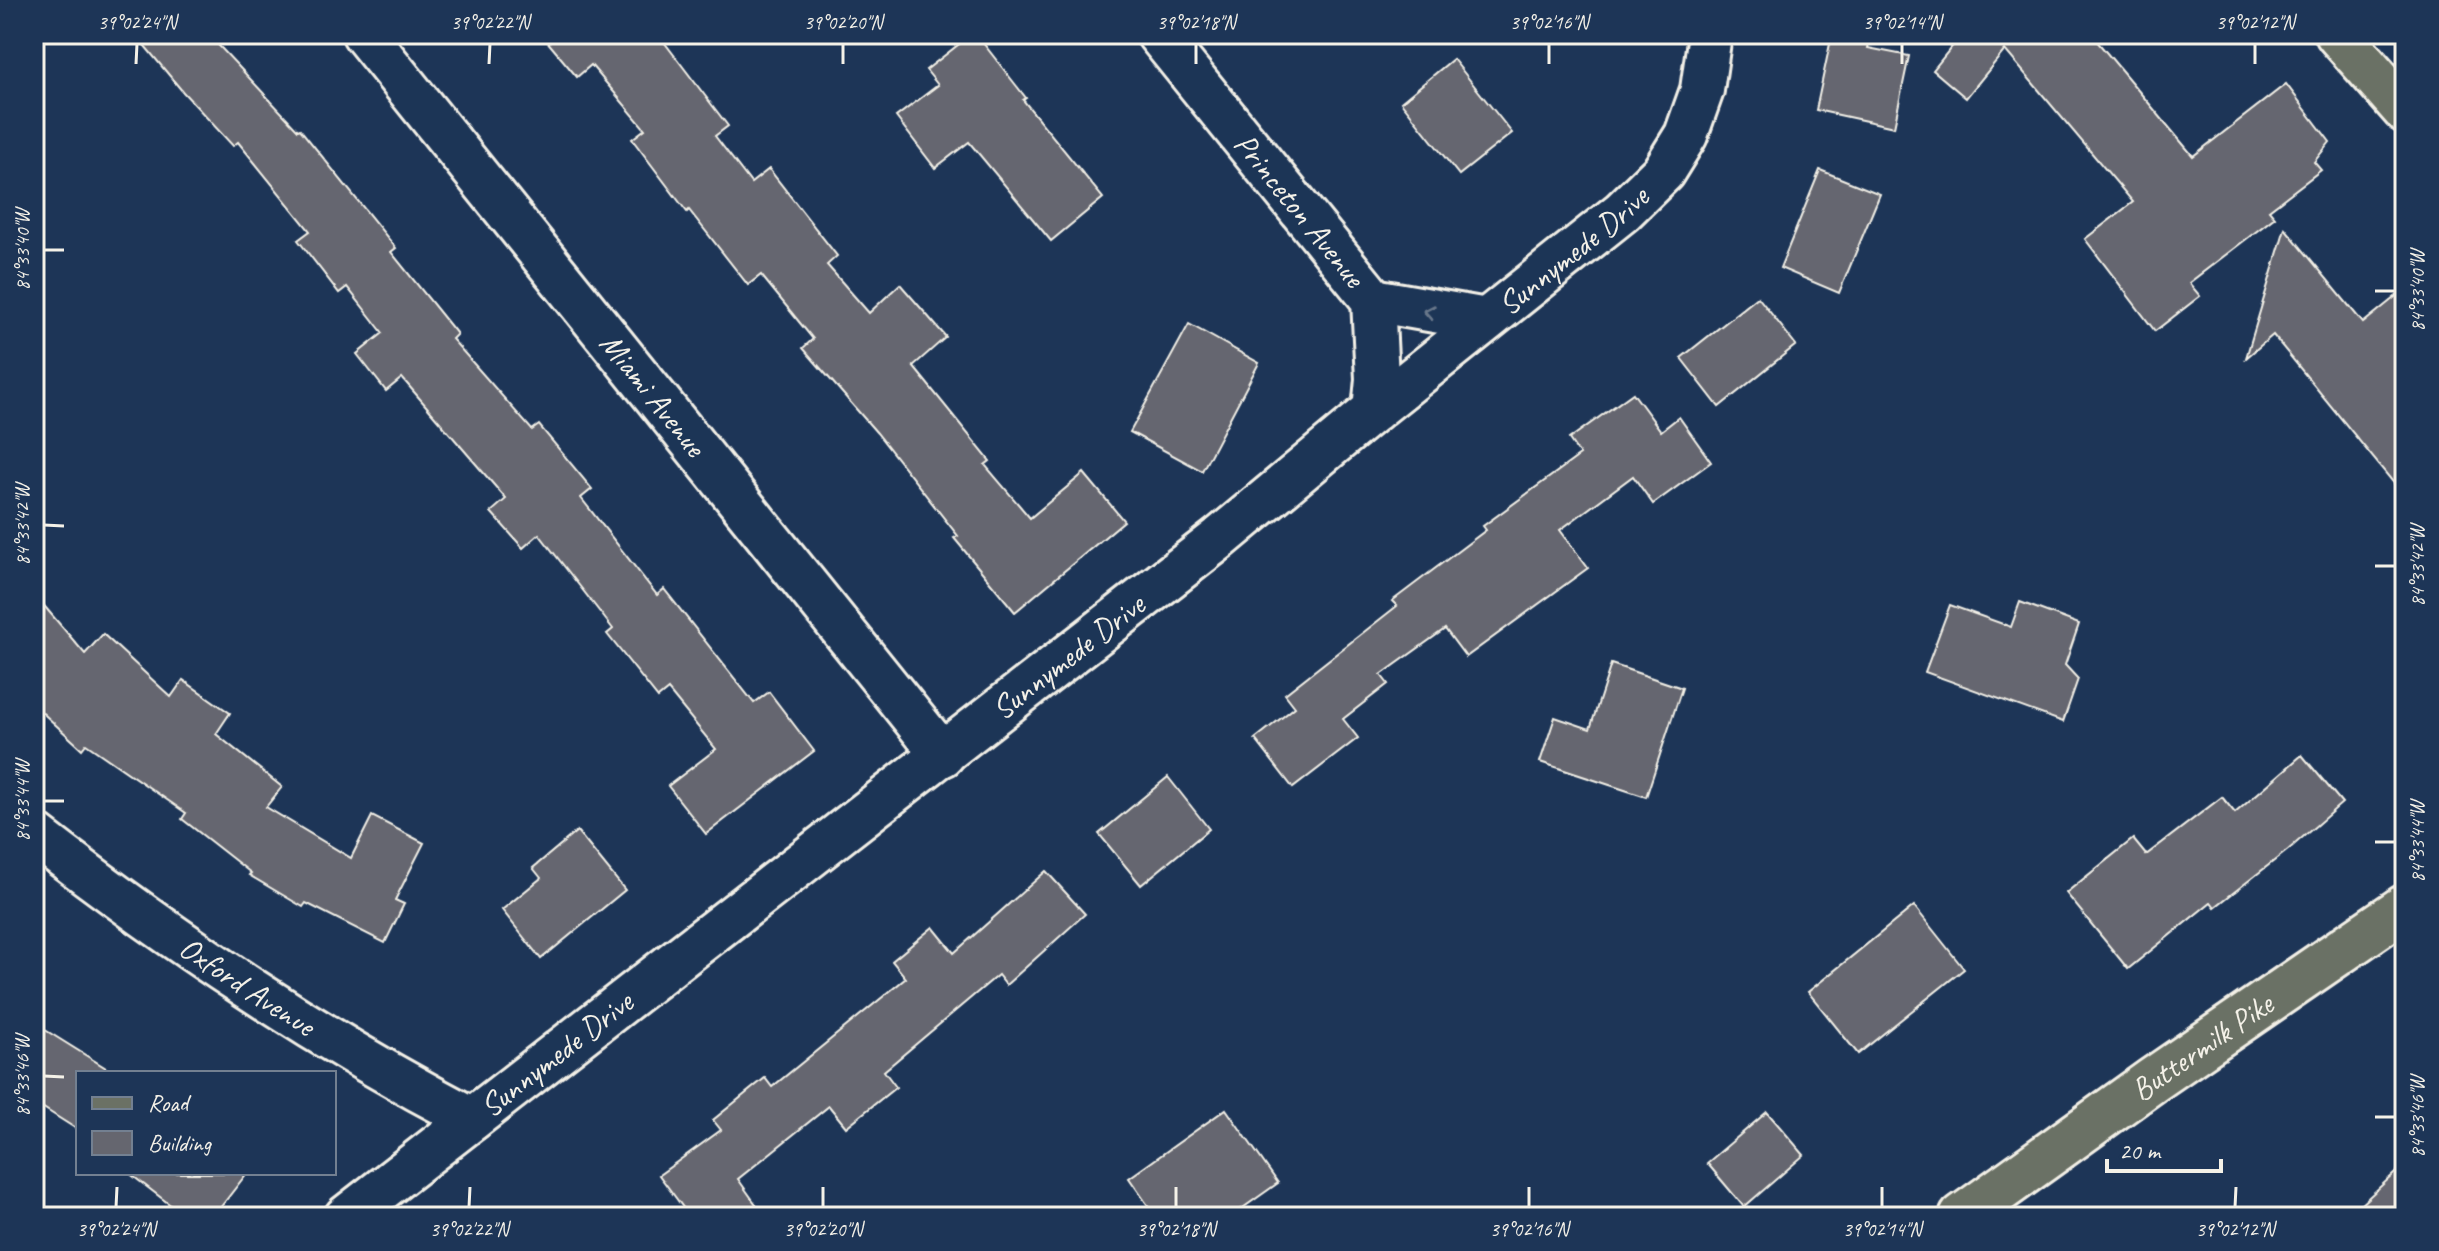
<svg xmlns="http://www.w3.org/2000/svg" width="2439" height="1251" font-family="Caveat,sans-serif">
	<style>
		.building { fill: #65666f; stroke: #f4f1e8; stroke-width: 2 }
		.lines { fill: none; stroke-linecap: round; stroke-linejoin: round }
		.minor-casing { stroke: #f4f1e8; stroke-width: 48 }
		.major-casing { stroke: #f4f1e8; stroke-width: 50 }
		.minor { stroke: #1d3557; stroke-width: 42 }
		.major { stroke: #6b7165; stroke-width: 44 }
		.oneway { stroke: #68778a }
		.ticks { fill: none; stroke: #f4f1e8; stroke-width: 3 }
		.labels { text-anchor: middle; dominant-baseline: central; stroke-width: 7; stroke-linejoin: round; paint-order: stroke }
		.street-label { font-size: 32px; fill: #f4f1e8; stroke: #1d3557 }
		.neatline { fill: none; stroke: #f4f1e8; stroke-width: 3 }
		.ticks-label { font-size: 20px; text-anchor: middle; fill: #f4f1e8 }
	</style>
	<rect width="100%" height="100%" fill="#1d3557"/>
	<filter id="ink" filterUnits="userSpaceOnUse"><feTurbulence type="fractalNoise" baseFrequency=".0125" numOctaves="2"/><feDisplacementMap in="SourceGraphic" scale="16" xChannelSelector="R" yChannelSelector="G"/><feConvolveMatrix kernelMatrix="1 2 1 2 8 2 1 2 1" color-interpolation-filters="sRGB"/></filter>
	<g filter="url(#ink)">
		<!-- building -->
		<g class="building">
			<path d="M 135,34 L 208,34 L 298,130 L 300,129 L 396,248 L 391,252 L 457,334 L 452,339 L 532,430 L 539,425 L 592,489 L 581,498 L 657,595 L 664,589 L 754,703 L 769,692 L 814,751 L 706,834 L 668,786 L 716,749 L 668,690 L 658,698 L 607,634 L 613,629 L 539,534 L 523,548 L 491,512 L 506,499 L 402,378 L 386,391 L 357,354 L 383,333 L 347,287 L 339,293 L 298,240 L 310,231 L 238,142 L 233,146 L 183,92 Z"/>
			<path d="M 541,34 L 658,34 L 728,126 L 715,136 L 751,183 L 769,169 L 837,256 L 827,265 L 869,313 L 900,284 L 946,337 L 913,366 L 990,461 L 985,465 L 1030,518 L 1084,473 L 1124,521 L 1015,612 L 954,538 L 958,536 L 877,433 L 803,348 L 813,339 L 761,275 L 748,285 L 689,210 L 687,212 L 632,139 L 645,129 L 591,65 L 577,77 Z"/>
			<path d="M 972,34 L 976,34 L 1026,98 L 1023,100 L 1103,198 L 1051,241 L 969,142 L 935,168 L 896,117 L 938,85 L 926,70 Z"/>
			<path d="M 1832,34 L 1871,34 L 1868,48 L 1909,56 L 1894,127 L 1816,110 Z"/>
			<path d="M 1962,34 L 2091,34 L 2193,156 L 2286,84 L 2330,142 L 2314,162 L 2321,170 L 2269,210 L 2275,217 L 2189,283 L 2200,296 L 2155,331 L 2085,239 L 2133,202 L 2005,50 L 1966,98 L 1933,70 Z"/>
			<path d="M 1453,59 L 1512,133 L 1459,175 L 1401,102 Z"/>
			<path d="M 1820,170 L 1880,194 L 1839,293 L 1780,268 Z"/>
			<path d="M 2285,228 L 2363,323 L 2405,289 L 2405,497 L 2273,335 L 2246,358 Z"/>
			<path d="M 1758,297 L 1796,345 L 1719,407 L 1681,358 Z"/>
			<path d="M 1189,324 L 1259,363 L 1202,471 L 1130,432 Z"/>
			<path d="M 1633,393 L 1661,431 L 1679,417 L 1711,462 L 1653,504 L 1633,476 L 1560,530 L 1588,568 L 1466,657 L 1445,629 L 1381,675 L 1388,684 L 1343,719 L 1358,738 L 1293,788 L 1255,739 L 1295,707 L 1285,694 L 1397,606 L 1392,601 L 1486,530 L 1483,526 L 1580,455 L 1569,439 Z"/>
			<path d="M 34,594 L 85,654 L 103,634 L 171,697 L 183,680 L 230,713 L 216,734 L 282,787 L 266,807 L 351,858 L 372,816 L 424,843 L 395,900 L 404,904 L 385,943 L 306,903 L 303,907 L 249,875 L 251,873 L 182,819 L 186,813 L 86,744 L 82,749 L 34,705 Z"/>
			<path d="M 2020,602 L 2079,624 L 2065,665 L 2078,679 L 2063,722 L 1925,672 L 1950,605 L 2011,627 Z"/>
			<path d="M 1611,664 L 1682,688 L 1646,797 L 1540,762 L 1555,717 L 1590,729 Z"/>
			<path d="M 2302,755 L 2342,803 L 2288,850 L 2215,907 L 2211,902 L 2128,969 L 2066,893 L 2133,839 L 2146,855 L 2222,797 L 2235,813 Z"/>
			<path d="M 1168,777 L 1209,829 L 1141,885 L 1099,834 Z"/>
			<path d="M 577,831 L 625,890 L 541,959 L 502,910 L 541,878 L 533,868 Z"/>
			<path d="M 1046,871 L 1085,914 L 1006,985 L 998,975 L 884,1071 L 896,1087 L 846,1127 L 829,1106 L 738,1179 L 765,1217 L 690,1217 L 659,1175 L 721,1130 L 713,1120 L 765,1078 L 772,1087 L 906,978 L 892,961 L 933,927 L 954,953 Z"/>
			<path d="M 1914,906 L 1964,969 L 1858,1054 L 1808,992 Z"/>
			<path d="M 34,1023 L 114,1073 L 78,1073 L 78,1130 L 34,1102 Z"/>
			<path d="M 1226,1109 L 1278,1183 L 1230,1217 L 1156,1217 L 1129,1178 Z"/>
			<path d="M 1767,1112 L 1804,1155 L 1744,1207 L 1707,1163 Z"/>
			<path d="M 2405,1164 L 2405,1217 L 2347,1217 Z"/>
			<path d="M 129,1173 L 247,1173 L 213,1217 L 186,1217 Z"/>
		</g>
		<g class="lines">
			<defs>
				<g id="minor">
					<path id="s1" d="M 364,34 L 943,755"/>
					<path id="s2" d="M 1158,34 L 1373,300 L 1377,379 L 1374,410"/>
					<path d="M 1373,300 L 1486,320"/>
					<path id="s3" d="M 34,834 C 174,942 315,1037 472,1119"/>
					<path id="s4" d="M 346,1217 L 1220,538 L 1374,410 L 1622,212 L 1663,172 L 1686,135 L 1702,90 L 1710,34"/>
				</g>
				<g id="major">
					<path d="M 2338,34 L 2405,110"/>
					<path id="s5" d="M 1962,1217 L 2153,1080 L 2405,907"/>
				</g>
			</defs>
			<!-- minor casing -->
			<use href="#minor" class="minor-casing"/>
			<!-- major casing -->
			<use href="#major" class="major-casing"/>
			<!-- minor -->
			<use href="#minor" class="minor"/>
			<!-- major -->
			<use href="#major" class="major"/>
		</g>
		<!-- one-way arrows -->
		<defs><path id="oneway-chevron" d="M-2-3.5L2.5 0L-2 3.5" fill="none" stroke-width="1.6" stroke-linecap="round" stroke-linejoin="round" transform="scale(2)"/></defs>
		<use class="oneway" href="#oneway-chevron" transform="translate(1429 312) rotate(-170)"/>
	</g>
	<!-- ticks -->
	<path class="ticks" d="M 136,64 L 137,44M 489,64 L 490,44M 843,64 L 843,44M 1196,64 L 1196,44M 1549,64 L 1549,44M 1902,64 L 1902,44M 2255,64 L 2255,44M 44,250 L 64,250M 2375,291 L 2395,291M 44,525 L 64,526M 2375,566 L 2395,566M 44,801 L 64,801M 2375,842 L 2395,842M 44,1076 L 64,1077M 2375,1117 L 2395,1117M 116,1207 L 117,1187M 469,1207 L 470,1187M 823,1207 L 823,1187M 1176,1207 L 1176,1187M 1529,1207 L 1529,1187M 1882,1207 L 1882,1187M 2235,1207 L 2236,1187"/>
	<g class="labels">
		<!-- street labels -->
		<g class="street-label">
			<text stroke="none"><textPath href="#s2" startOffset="226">Princeton Avenue</textPath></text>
			<text stroke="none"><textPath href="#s4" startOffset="1562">Sunnymede Drive</textPath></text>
			<text stroke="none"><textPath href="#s1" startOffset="462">Miami Avenue</textPath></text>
			<text stroke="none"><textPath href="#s4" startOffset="914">Sunnymede Drive</textPath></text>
			<text stroke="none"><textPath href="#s3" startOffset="262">Oxford Avenue</textPath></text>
			<text stroke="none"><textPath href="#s5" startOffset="294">Buttermilk Pike</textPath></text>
			<text stroke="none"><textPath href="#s4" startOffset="266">Sunnymede Drive</textPath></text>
		</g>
	</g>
	<!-- margin -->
	<rect width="2439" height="1251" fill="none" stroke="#1d3557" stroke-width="88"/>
	<!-- legend -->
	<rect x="76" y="1071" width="260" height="104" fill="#1d3557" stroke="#738091" stroke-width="2"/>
	<rect x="92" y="1097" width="40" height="12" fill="#6b7165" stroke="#738091" stroke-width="2"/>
	<text x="148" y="1111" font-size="24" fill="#f4f1e8">Road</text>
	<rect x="92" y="1131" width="40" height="24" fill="#65666f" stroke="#738091" stroke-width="2"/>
	<text x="148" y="1151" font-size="24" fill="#f4f1e8">Building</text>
	<!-- scale -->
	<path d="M2107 1159v12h114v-12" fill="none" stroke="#f4f1e8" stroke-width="4"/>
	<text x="2119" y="1159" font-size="24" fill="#f4f1e8" stroke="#1d3557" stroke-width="6" paint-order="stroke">20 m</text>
	<rect x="44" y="44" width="2351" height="1163" class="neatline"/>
	<g class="ticks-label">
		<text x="137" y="29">39°02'24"N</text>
		<text x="490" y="29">39°02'22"N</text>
		<text x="843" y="29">39°02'20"N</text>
		<text x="1196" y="29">39°02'18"N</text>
		<text x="1549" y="29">39°02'16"N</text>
		<text x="1902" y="29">39°02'14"N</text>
		<text x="2255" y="29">39°02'12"N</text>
		<text transform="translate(22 250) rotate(-90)" y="7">84°33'40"W</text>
		<text transform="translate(2417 291) rotate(-90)" y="7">84°33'40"W</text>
		<text transform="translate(22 525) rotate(-90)" y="7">84°33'42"W</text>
		<text transform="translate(2417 566) rotate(-90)" y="7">84°33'42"W</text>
		<text transform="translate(22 801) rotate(-90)" y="7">84°33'44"W</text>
		<text transform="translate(2417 842) rotate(-90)" y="7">84°33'44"W</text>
		<text transform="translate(22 1076) rotate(-90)" y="7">84°33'46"W</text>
		<text transform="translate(2417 1117) rotate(-90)" y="7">84°33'46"W</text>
		<text x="116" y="1236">39°02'24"N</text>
		<text x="469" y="1236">39°02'22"N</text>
		<text x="823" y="1236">39°02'20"N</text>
		<text x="1176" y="1236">39°02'18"N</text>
		<text x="1529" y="1236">39°02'16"N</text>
		<text x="1882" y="1236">39°02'14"N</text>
		<text x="2235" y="1236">39°02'12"N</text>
	</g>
</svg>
